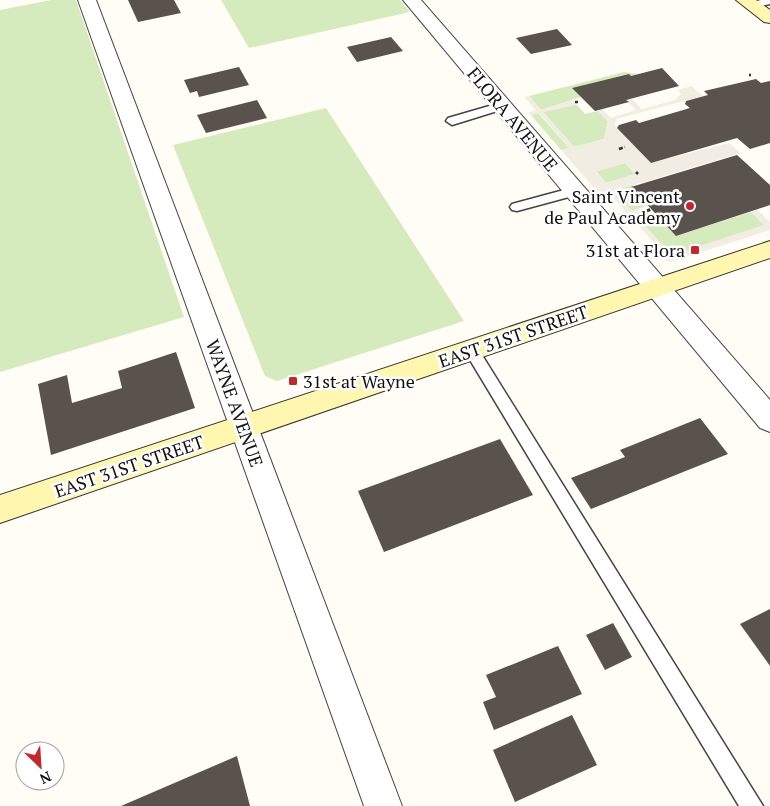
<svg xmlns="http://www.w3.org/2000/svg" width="770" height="806" font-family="'PT Serif',serif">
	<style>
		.green { fill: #d5ebbd }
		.plaza { fill: #f1ede2; fill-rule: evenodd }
		.building { fill: #5a524d }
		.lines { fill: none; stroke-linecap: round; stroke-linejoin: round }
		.lane-casing { stroke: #444; stroke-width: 3 }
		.street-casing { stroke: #444; stroke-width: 2 }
		.secondary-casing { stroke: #333; stroke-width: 2 }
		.path-far1 { stroke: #333; stroke-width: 2.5; stroke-dasharray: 4 2; stroke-linecap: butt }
		.path { stroke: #333; stroke-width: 3; stroke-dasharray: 4.5 2.5; stroke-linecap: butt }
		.lane { fill: #fff; fill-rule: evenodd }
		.street { fill: #fff; fill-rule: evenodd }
		.secondary { fill: #fff6b0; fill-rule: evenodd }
		.poi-dot { fill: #c4262e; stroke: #fff; stroke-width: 2 }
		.labels { text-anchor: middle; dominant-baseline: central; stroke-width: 5; stroke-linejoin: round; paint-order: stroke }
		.street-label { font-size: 18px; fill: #111; stroke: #fff }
		.poi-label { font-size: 18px; fill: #111; stroke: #fff; text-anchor: end }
	</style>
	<rect width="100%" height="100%" fill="#fffdf5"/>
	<!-- green -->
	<g class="green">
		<path d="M 51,0 L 76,0 L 184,317 L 0,372 L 0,10 Z"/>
		<path d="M 221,0 L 400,0 L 410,12 L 249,48 Z"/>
		<path d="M 624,72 L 638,74 L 631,76 L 628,74 L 573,88 L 581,97 L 541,110 L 529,96 Z"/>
		<path d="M 572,104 L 577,105 L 585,114 L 597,111 L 608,121 L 604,139 L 574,147 L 543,112 Z"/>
		<path d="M 326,108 L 464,321 L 277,381 L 265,376 L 173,145 Z"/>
		<path d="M 538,113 L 569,148 L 561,150 L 531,115 Z"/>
		<path d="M 625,163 L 635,174 L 606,183 L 596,171 Z"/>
		<path d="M 632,185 L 634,186 L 631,187 L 648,205 L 632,211 L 613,191 Z"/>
		<path d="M 751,212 L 765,225 L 672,256 L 637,217 L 655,213 L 676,236 Z"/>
	</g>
	<!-- plaza -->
	<path class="plaza" d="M 691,86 L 703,96 L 616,119 L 615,126 L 651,163 L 729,143 L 741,153 L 613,191 L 632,211 L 643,208 L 649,214 L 637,218 L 672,255 L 764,225 L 751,212 L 757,209 L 770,222 L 770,230 L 670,262 L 654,256 L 663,253 L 635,222 L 626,224 L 617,214 L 625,211 L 612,196 L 603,198 L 595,189 L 561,150 L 569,148 L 539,113 L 531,115 L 528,113 L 536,110 L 524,97 L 529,96 L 541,110 L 572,100 L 577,105 L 543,112 L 574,147 L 604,139 L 608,122 L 597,111 L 602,109 L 611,118 L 636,110 L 626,100 L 631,98 L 642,109 L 675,100 L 681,94 L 678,90 ZM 625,163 L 635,174 L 606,183 L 596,172 Z"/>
	<!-- building -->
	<g class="building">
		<path d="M 128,0 L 174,0 L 181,13 L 138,22 Z"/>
		<path d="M 557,29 L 572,45 L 531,54 L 516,38 Z"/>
		<path d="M 391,37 L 403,51 L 357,62 L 347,47 Z"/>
		<path d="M 239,67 L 249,85 L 199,97 L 197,91 L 190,93 L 184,80 Z"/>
		<path d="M 662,68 L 679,86 L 626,100 L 629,102 L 595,111 L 572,88 L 629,74 L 631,76 Z"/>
		<path d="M 756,79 L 761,83 L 770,81 L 770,143 L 750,149 L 737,138 L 651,163 L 617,128 L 619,125 L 636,120 L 639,123 L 690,108 L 685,104 L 686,101 L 708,95 L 704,91 Z"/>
		<path d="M 257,100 L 267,118 L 206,133 L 197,115 Z"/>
		<path d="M 737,155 L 770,185 L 770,205 L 676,236 L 631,187 Z"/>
		<path d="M 176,352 L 195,408 L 51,455 L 38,384 L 67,375 L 72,403 L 122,388 L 118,371 Z"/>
		<path d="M 700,418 L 728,454 L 591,509 L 571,478 L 625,457 L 620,450 Z"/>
		<path d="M 500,439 L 533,495 L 384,552 L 358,491 Z"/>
		<path d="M 770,609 L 770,666 L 740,624 Z"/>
		<path d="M 613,623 L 632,657 L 605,670 L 586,635 Z"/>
		<path d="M 558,646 L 582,694 L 494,730 L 483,702 L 496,697 L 486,675 Z"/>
		<path d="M 572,715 L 597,765 L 515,802 L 493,750 Z"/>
		<path d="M 237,756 L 250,806 L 121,806 Z"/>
	</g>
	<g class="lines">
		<defs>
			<g id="lane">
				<path d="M 761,0 L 770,0 L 770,4 L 752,8 L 747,5 L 748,3 Z"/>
				<path d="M 503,102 L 509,106 L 507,108 L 452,125 L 446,121 L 448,118 Z"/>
				<path d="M 575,187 L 580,188 L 582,191 L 580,194 L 517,211 L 512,210 L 510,207 L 512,204 Z"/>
				<path d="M 472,345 L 477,347 L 763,806 L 739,806 L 467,355 L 464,351 L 467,347 Z"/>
			</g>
			<g id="street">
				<path d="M 78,0 L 96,0 L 402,806 L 364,806 Z"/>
				<path d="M 403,0 L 421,0 L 770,400 L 770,432 L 760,428 Z"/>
			</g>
			<g id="secondary">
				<path d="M 736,0 L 756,0 L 770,10 L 770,23 L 764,22 Z"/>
				<path d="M 770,241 L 770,258 L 0,523 L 0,495 Z"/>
			</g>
		</defs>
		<!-- lane casing -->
		<use href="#lane" class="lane-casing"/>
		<!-- street casing -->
		<use href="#street" class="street-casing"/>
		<!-- secondary casing -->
		<use href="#secondary" class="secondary-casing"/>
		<!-- path-far1 -->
		<g class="path-far1">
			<path d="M 749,75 L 751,75"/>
			<path d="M 575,102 L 578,102"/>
			<path d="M 619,149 L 625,147"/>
			<path d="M 636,172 L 638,174"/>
		</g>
		<!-- path -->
		<path class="path" d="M 646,211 L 652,209"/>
		<!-- lane -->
		<use href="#lane" class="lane"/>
		<!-- street -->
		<use href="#street" class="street"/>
		<!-- secondary -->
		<use href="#secondary" class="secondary"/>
	</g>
	<!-- markers -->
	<g class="poi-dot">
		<circle cx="690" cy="206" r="5"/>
		<rect x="690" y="245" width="10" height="10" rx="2.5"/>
		<rect x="288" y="376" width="10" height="10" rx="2.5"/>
	</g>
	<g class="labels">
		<!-- street labels -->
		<g class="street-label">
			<text transform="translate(513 119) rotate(50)">FLORA AVENUE</text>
			<text transform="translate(513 336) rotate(-19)">EAST 31ST STREET</text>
			<text transform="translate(235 403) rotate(70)">WAYNE AVENUE</text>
			<text transform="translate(129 466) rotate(-19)">EAST 31ST STREET</text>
		</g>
		<!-- poi labels -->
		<g class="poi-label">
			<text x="680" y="196">Saint Vincent<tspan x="680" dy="21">de Paul Academy</tspan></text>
			<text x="685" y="250">31st at Flora</text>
			<text x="303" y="381" text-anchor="start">31st at Wayne</text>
		</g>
	</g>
	<!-- north arrow -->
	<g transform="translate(40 766) rotate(155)"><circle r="24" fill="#ffffff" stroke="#a0a0a0"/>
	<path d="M0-4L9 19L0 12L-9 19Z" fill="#c4262e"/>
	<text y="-8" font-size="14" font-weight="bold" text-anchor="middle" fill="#111111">N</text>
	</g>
</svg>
